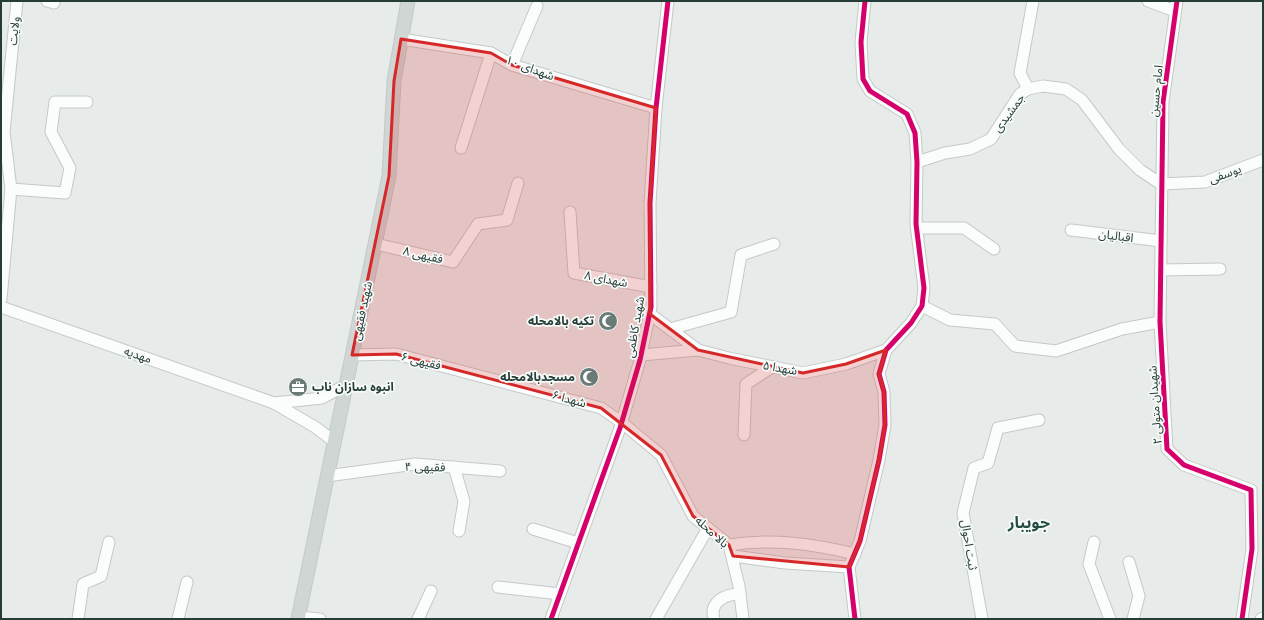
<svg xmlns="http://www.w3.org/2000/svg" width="1264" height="620" font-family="'Varela Round','Noto Sans Arabic',sans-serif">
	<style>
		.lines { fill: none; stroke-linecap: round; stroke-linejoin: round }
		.minor-casing { stroke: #c4c9c7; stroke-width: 13 }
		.major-casing { stroke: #c3cac8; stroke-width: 15 }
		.minor { stroke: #fbfcfc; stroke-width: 11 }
		.major { stroke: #cfd6d4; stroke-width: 13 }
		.cycleway-casing { stroke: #f6faf8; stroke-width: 8 }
		.cycleway { stroke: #d6006c; stroke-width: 5 }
		.marked { fill: #d62828; fill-opacity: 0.2; stroke: #d62828; stroke-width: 3; stroke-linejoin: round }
		.labels { text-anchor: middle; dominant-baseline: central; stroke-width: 3.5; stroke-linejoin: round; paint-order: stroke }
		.street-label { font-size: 12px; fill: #263d37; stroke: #f6faf8 }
		.poi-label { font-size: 12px; font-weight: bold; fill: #263d37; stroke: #f6faf8; text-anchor: end }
		.district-label { font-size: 16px; font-weight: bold; fill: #244d43; stroke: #f6faf8 }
	</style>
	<rect width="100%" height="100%" fill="#e7ecea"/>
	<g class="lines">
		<defs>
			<g id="minor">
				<path d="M 47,1 L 54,3"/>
				<path d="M 1148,1 L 1175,11"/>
				<path d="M 1177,1 L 1163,102 L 1160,322 L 1167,449 L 1184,465 L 1251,490 L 1252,549 L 1242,619"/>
				<path d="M 401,39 L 491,53 L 512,65 L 656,108"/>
				<path d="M 512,65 L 537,6"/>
				<path d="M 1028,89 L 1020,73 L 1033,1"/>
				<path d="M 461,148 L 491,53"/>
				<path d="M 917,162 L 945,153 L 970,149 L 991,139 L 1020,94 L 1028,89 L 1043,86 L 1066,89 L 1082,100 L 1119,149 L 1140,170 L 1161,184 L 1205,182 L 1263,160"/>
				<path d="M 11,189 L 65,193 L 70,168 L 51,132 L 55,102 L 87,102"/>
				<path d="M 570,212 L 574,273 L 651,287"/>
				<path d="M 917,228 L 964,228 L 994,249"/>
				<path d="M 1071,230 L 1161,241"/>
				<path d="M 376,244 L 453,262 L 478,224 L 507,220 L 518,183"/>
				<path d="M 1161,270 L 1220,269"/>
				<path d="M 1,299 L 11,189 L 4,132 L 17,1"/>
				<path d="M 922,306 L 950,320 L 995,324 L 1015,346 L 1056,351 L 1122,329 L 1160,322"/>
				<path d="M 1,307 L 274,403 L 315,427 L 335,442"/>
				<path d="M 650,314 L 698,350"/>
				<path d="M 670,329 L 731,312 L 741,255 L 774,244"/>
				<path d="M 352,355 L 396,354 L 601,408 L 621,422 L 661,455 L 693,516 L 729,545 L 739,586 L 743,619"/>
				<path d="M 641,355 L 698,350 L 729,358 L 803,373 L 846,364 L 886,350"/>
				<path d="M 274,403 L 322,398 L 346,385"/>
				<path d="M 744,435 L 746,384 L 772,367"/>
				<path d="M 454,467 L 464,501 L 459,531"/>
				<path d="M 327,476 L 415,464 L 500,471"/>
				<path d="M 533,529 L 578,543"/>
				<path d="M 1094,542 L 1089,564 L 1110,619"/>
				<path d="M 729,545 C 773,538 813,544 855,554"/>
				<path d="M 733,556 L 785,563 L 849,567"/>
				<path d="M 1129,562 L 1139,596 L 1133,619"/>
				<path d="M 498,587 L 560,594"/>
				<path d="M 298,617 L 320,619"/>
				<path d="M 78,619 L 83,584 L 101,576 L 109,542"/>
				<path d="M 178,619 L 187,582"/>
				<path d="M 418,619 L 431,591"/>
				<path d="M 551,619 L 620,428 L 640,360 L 651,307 L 650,203 L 656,108 L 668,1"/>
				<path d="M 656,619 L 708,528"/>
				<path d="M 714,619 C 709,602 725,594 740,594"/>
				<path d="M 855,619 L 849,567 L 860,541 L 879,460 L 885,425 L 884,392 L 879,374 L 886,350 L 911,323 L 922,306 L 924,288 L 916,224 L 917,162 L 915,133 L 907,114 L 870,91 L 863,79 L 861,42 L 865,1"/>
				<path d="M 982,619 L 963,513 L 974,468 L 988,463 L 998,428 L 1039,420"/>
				<path d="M 1261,619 L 1263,618"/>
			</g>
			<path id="major" d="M 298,619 L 389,176 L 394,81 L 408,1"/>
		</defs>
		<!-- minor casing -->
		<use href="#minor" class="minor-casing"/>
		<!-- major casing -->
		<use href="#major" class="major-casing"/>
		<!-- minor -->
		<use href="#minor" class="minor"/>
		<!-- major -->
		<use href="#major" class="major"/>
		<defs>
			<g id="cycleway">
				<path d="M 1177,1 L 1163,102 L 1160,322 L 1167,449 L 1184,465 L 1251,490 L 1252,549 L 1242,619"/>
				<path d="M 551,619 L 620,428 L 640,360 L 651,307 L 650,203 L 656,108 L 668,1"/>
				<path d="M 855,619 L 849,567 L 860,541 L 879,460 L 885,425 L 884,392 L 879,374 L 886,350 L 911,323 L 922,306 L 924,288 L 916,224 L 917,162 L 915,133 L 907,114 L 870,91 L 863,79 L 861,42 L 865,1"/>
			</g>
		</defs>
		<!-- cycleway casing -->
		<use href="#cycleway" class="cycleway-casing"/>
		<!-- cycleway -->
		<use href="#cycleway" class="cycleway"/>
	</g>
	<!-- marked area -->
	<path class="marked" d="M 401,39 L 491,53 L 512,65 L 656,108 L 650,203 L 650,314 L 698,350 L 803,373 L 846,364 L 886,350 L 879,374 L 884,392 L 885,425 L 879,460 L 860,541 L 849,567 L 733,556 L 729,545 L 693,516 L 661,455 L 601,408 L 396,354 L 352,355 L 389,176 L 394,81 Z"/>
	<!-- icons -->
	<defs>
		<symbol id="mosque-disc" viewBox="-11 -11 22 22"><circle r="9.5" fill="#6a7a76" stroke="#f6faf8"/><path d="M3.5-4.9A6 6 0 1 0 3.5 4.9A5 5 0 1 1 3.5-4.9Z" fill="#fff"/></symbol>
		<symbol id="office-disc" viewBox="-11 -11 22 22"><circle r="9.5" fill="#6a7a76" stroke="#f6faf8"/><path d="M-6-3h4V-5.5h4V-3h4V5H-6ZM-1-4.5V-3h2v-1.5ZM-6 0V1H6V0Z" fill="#fff"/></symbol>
	</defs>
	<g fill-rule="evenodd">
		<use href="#mosque-disc" x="597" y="310" width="22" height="22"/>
		<use href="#mosque-disc" x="578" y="366" width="22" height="22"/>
		<use href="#office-disc" x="287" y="376" width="22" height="22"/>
	</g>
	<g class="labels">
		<!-- street labels -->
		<g class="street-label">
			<text transform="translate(14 31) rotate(-84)">ولایت</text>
			<text transform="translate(530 68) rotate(20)">شهدای ۱۰</text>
			<text transform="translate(1156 91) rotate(-84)">امام حسین</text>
			<text transform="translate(1009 113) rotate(-54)">جمشیدی</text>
			<text transform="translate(1225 174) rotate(-20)">یوسفی</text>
			<text transform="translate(1116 236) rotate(7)">اقبالیان</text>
			<text transform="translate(423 255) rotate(13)">فقیهی ۸</text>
			<text transform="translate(606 279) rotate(11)">شهدای ۸</text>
			<text transform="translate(362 311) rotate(-78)">شهید فقیهی</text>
			<text transform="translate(635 327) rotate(-80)">شهید کاظمی</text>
			<text transform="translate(138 355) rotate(19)">مهدیه</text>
			<text transform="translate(421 361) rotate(14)">فقیهی ۶</text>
			<text transform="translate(780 368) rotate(10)">شهدا ۵</text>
			<text transform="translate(569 399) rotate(15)">شهدا ۶</text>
			<text transform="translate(1155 405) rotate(-94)">شهیدان متولی ۲</text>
			<text transform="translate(425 467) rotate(1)">فقیهی ۴</text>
			<text transform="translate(712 532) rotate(42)">بالا محله</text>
			<text transform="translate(969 545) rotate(81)">ثبت احوال</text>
		</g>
		<!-- poi labels -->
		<g class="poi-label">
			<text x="594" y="321">تکیه بالامحله</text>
			<text x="575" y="377">مسجدبالامحله</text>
			<text x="312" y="387" text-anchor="start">انبوه سازان ناب</text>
		</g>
		<!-- district labels -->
		<g class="district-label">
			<text x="1029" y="523">جویبار</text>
		</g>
	</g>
	<!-- border -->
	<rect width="1264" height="620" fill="none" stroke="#263d37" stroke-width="4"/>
</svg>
